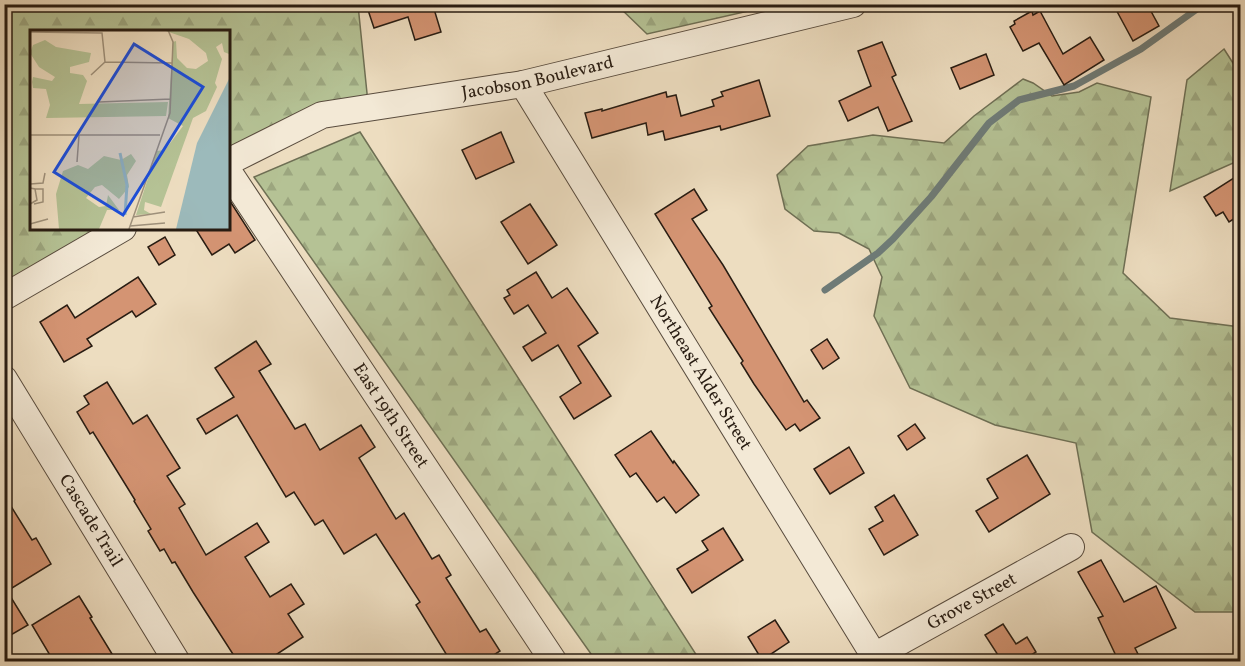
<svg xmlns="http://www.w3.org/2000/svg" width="1245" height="666" font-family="Vollkorn,serif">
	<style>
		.forest { fill: url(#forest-firs); stroke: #6e6f54; stroke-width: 1.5 }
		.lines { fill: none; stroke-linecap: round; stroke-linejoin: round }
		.stream { stroke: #6e7b77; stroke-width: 7 }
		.building { fill: #d49473; stroke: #281c12; stroke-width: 1.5 }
		.minor-casing { stroke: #594c3e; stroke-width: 28 }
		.minor { stroke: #f3e9d6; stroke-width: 26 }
		.labels { text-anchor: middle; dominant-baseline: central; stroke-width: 4.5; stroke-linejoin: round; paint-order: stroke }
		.street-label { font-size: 18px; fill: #281c12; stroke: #f3e9d6 }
		.inset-river { fill: none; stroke: #9cbabb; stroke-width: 3 }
		.inset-road { fill: none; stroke: #9e907a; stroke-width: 1.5 }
		.view { fill: #1d4ed8; fill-opacity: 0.15; stroke: #1d4ed8; stroke-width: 3 }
		.inset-edge { fill: none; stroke: #281c12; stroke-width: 3 }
	</style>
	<defs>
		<pattern id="forest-firs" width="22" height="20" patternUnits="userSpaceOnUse" patternTransform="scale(1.5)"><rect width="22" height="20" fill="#b5c295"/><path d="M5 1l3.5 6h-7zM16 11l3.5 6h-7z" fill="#9ca67f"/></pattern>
	</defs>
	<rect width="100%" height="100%" fill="#edddc0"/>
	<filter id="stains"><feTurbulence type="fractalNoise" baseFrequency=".00333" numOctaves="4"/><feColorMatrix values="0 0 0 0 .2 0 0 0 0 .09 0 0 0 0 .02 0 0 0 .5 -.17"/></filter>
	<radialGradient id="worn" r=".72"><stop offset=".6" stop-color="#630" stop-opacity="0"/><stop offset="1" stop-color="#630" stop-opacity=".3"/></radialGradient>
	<!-- forest -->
	<g class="forest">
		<path d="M 5,5 L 358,5 L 368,103 L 228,162 L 228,32 L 32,32 L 32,228 L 123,228 L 5,297 Z"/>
		<path d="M 617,5 L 775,5 L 647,34 Z"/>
		<path d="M 1224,49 L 1240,74 L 1240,160 L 1170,191 L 1187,80 Z"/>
		<path d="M 1023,79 L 1033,83 L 1052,96 L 1079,92 L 1097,83 L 1151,97 L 1123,273 L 1170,318 L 1240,327 L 1240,609 L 1233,612 L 1195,612 L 1092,532 L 1076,443 L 995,425 L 910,388 L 874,316 L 882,277 L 869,249 L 839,233 L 814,231 L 785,209 L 777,175 L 808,146 L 873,135 L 944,143 L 974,116 Z"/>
		<path d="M 360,132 L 699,659 L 700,661 L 596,661 L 254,177 Z"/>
	</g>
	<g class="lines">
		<!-- stream -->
		<path class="stream" d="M 825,290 L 878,253 L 893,239 L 931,197 L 989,123 L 1019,100 L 1074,86 L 1141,49 L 1204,4"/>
	</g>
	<!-- building -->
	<g class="building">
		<path d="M 366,4 L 435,4 L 436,9 L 434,9 L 441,32 L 415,40 L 408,17 L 374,28 Z"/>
		<path d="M 1113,4 L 1147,4 L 1159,26 L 1133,41 Z"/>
		<path d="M 1032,11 L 1033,15 L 1040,11 L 1063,54 L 1090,37 L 1104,60 L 1064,85 L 1039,43 L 1023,51 L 1010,27 L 1015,24 L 1014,21 Z"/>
		<path d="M 882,42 L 896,75 L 892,77 L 912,121 L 888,131 L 878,107 L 848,121 L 839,101 L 871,86 L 858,51 Z"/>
		<path d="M 986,54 L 994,75 L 960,89 L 951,68 Z"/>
		<path d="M 759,80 L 770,116 L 721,130 L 720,126 L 665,140 L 663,131 L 648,135 L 646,123 L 592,138 L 585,113 L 602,109 L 602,111 L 666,92 L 667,97 L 676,95 L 681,116 L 714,106 L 712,100 L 723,96 L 721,92 Z"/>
		<path d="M 501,132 L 514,162 L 476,179 L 462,150 Z"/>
		<path d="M 1240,174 L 1240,215 L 1229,222 L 1223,212 L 1216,216 L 1204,197 Z"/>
		<path d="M 694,189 L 707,210 L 692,219 L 723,265 L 804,402 L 807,400 L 820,418 L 800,431 L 795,424 L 786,430 L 754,384 L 741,363 L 743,361 L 709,308 L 712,306 L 655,214 Z"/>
		<path d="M 228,198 L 255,240 L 235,253 L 229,244 L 212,255 L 195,228 L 228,228 Z"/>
		<path d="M 530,204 L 557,245 L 528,264 L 501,222 Z"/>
		<path d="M 165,237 L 175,255 L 159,265 L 148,247 Z"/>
		<path d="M 536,272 L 552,298 L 567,288 L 598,333 L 578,346 L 611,396 L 574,419 L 560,397 L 581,383 L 558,345 L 532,361 L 523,347 L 546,333 L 528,305 L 514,314 L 504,298 L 510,295 L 507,290 Z"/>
		<path d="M 138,277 L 156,304 L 136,317 L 132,311 L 87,339 L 92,346 L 64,362 L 40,322 L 67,305 L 75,318 Z"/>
		<path d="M 827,339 L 839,358 L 823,369 L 811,350 Z"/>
		<path d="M 256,341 L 271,364 L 259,371 L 295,429 L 305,424 L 320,450 L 361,425 L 375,447 L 359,458 L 396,519 L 404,513 L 432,559 L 439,555 L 451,575 L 446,578 L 480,632 L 486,629 L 500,651 L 483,662 L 451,662 L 416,605 L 420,602 L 376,534 L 344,554 L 323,520 L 315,525 L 294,492 L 286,497 L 237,415 L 206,434 L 197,419 L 234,397 L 215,368 Z"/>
		<path d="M 107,382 L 133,424 L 147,415 L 180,468 L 167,476 L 185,504 L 179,508 L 206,555 L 257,523 L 269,542 L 245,557 L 270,597 L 291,584 L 304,604 L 288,614 L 303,637 L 274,656 L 278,662 L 238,662 L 193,592 L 175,562 L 172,563 L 164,549 L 160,551 L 148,531 L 151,529 L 134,501 L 135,500 L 93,432 L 90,434 L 77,412 L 89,404 L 84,396 Z"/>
		<path d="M 915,424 L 925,438 L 907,450 L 898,436 Z"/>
		<path d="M 651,431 L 673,463 L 674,461 L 699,495 L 676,513 L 664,497 L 657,502 L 636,473 L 630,477 L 615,455 Z"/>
		<path d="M 849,447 L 864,473 L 830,494 L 814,469 Z"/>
		<path d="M 1027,455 L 1050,494 L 989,532 L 976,511 L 998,498 L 987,479 Z"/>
		<path d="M 4,495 L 32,540 L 36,538 L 51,564 L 7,591 L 28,625 L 4,639 Z"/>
		<path d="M 894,495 L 918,535 L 884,555 L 869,529 L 883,521 L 875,507 Z"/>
		<path d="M 723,528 L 743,560 L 692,593 L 677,569 L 708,550 L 702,541 Z"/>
		<path d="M 1101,560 L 1124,602 L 1156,586 L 1176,628 L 1135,648 L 1142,662 L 1119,662 L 1098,618 L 1103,616 L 1078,572 Z"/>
		<path d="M 79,596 L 92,617 L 90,618 L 117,662 L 54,662 L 32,625 Z"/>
		<path d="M 775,620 L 789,642 L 762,660 L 748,637 Z"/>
		<path d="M 1003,624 L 1016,644 L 1027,637 L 1036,652 L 1025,659 L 1027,662 L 988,662 L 998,655 L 985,635 Z"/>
	</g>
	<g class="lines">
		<defs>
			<g id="minor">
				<path id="s1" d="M 523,84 L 878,662"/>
				<path id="s2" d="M 228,162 L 322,115 L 523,84 L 853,4"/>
				<path id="s3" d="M 228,171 L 554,662"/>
				<path d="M 4,297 L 123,228"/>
				<path id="s4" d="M 4,379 L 177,662"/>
				<path id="s5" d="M 874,656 L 1071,547"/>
			</g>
		</defs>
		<!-- minor casing -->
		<use href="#minor" class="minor-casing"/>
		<!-- minor -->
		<use href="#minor" class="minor"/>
	</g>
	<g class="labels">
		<!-- street labels -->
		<g class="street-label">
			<text stroke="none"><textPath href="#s2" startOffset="324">Jacobson Boulevard</textPath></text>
			<text stroke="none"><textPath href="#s1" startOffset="339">Northeast Alder Street</textPath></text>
			<text stroke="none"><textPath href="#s3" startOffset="294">East 19th Street</textPath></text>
			<text stroke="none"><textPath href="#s4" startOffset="166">Cascade Trail</textPath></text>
			<text stroke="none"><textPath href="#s5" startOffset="112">Grove Street</textPath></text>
		</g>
	</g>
	<!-- overview -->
	<g transform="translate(30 30)">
		<rect width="200" height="200" fill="#edddc0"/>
		<path d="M 133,0 L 199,0 L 199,24 L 194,22 L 192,13 L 186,17 L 192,29 L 185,53 L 187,57 L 176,81 L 163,88 L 131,177 L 115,172 L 114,180 L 121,184 L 106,185 L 127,121 L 135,120 L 153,96 L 138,88 L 143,12 L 146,11 L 147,28 L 157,38 L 166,39 L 178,31 L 176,23 L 159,9 ZM 15,10 L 26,17 L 61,23 L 59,32 L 40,37 L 40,43 L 53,45 L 57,51 L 49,74 L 138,72 L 136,86 L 16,88 L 20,75 L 16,59 L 3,58 L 2,52 L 3,47 L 22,51 L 25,47 L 9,37 L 0,23 L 3,15 ZM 101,124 L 106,131 L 97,145 L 99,157 L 89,169 L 72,155 L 65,157 L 56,168 L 69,177 L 76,176 L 78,165 L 89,180 L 77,180 L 69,199 L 29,199 L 26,164 L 33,141 L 48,135 L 58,139 L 74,126 L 91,130 Z" fill="#b5c295"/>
		<path d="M 199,49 L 199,199 L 146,199 L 167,113 Z" fill="#9cbabb"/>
		<path class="inset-river" d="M 90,123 L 97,155 L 95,185"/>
		<path class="inset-road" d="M 0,2 L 72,3 L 75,32M 61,45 L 75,32 L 142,33M 69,72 L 141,69M 0,105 L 130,105M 47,132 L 49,105M 0,154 L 13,153 L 15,143M 0,158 L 5,159 L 7,170 L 0,174M 4,174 L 13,172 L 13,159 L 5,159M 103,187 L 135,182M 0,194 L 18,189M 100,196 L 135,193M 99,199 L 140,83 L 143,12 L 138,0"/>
		<path class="view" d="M 104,14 L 173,57 L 93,185 L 24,142 Z"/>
		<rect width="200" height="200" class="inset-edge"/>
	</g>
	<!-- margin -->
	<rect width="1245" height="666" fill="none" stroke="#edddc0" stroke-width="24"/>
	<rect x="6" y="6" width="1233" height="654" fill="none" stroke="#281c12" stroke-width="3"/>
	<rect x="12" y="12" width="1221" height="642" fill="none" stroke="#281c12" stroke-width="1.5"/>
	<rect width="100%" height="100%" filter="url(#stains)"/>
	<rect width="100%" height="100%" fill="url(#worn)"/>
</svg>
